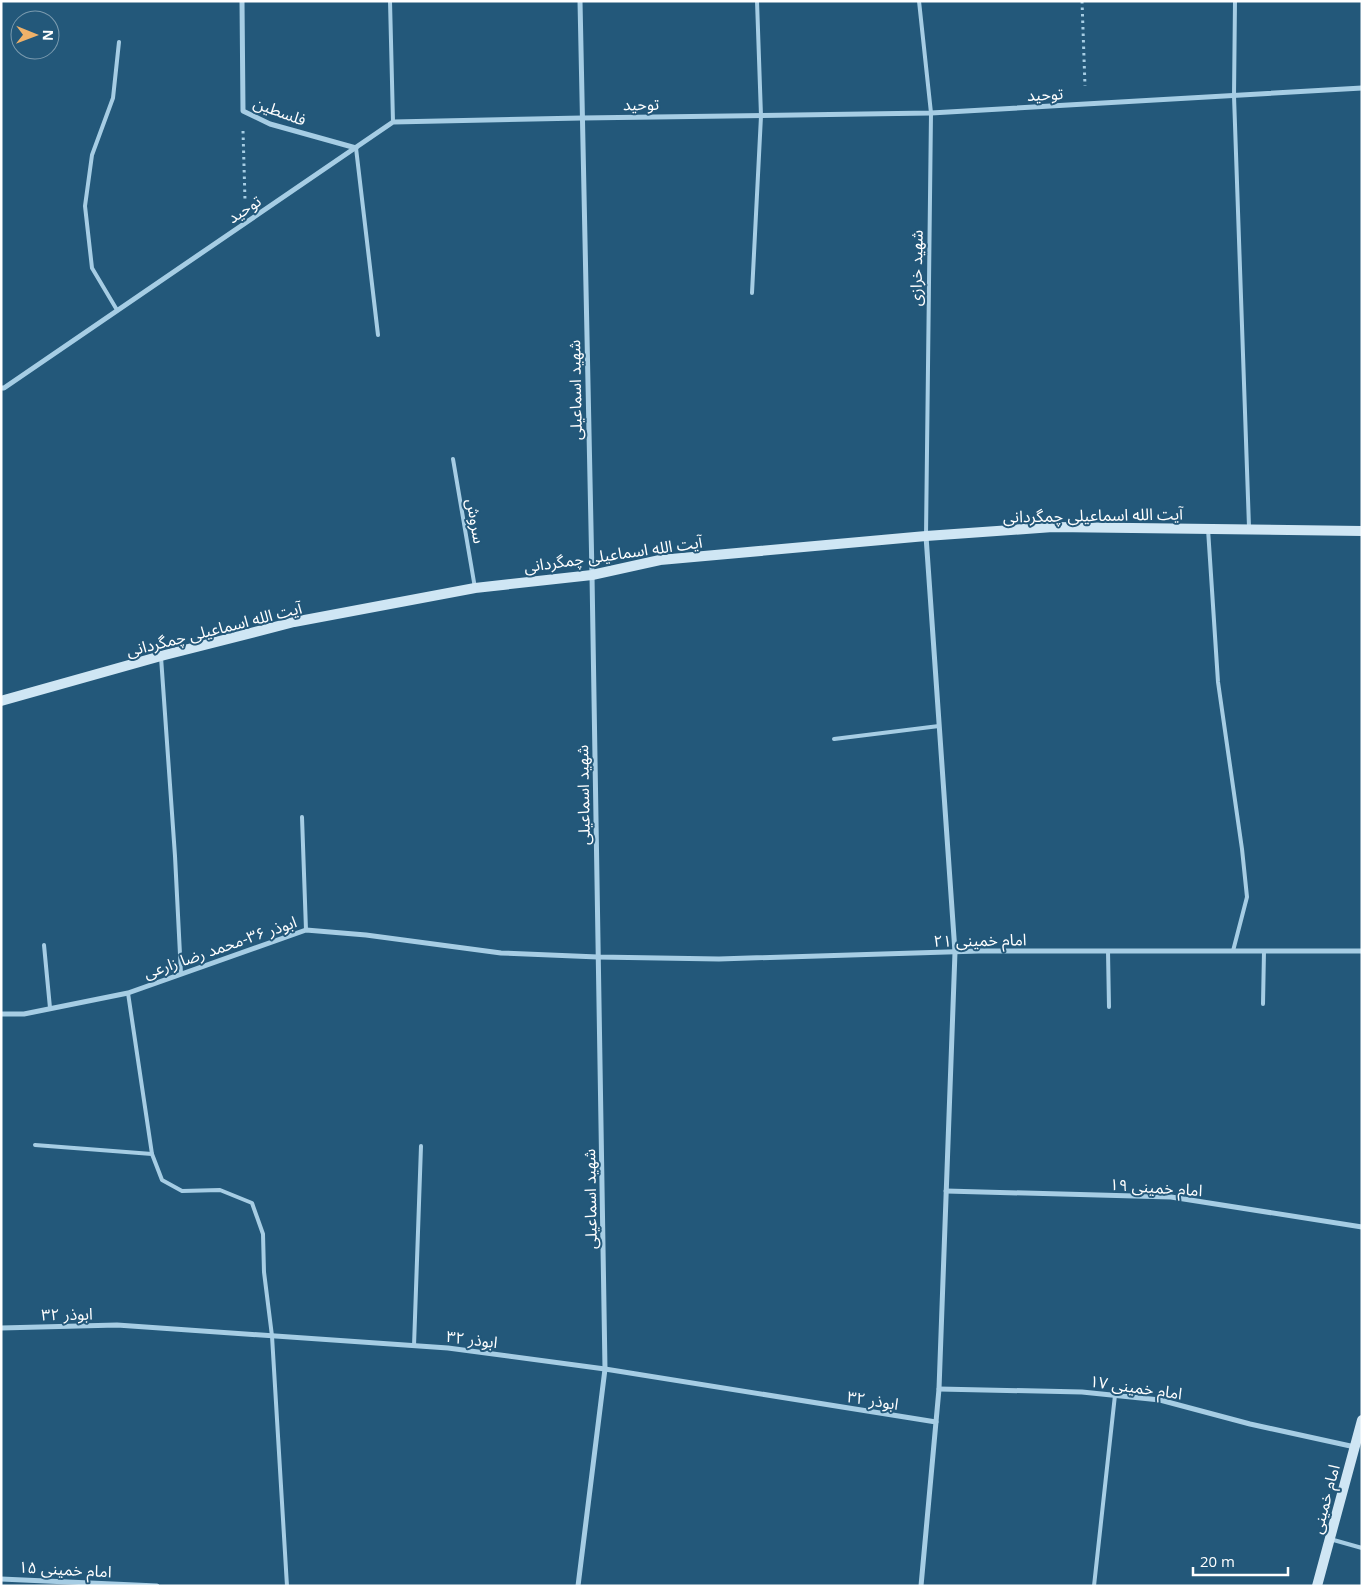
<svg xmlns="http://www.w3.org/2000/svg" width="1363" height="1587" font-family="'Open Sans','Noto Sans Arabic',sans-serif">
	<style>
		.lines { fill: none; stroke-linecap: round; stroke-linejoin: round }
		.path { stroke: #a6cde4; stroke-width: 3; stroke-dasharray: 2.5 4; stroke-linecap: butt }
		.service { stroke: #a6cde4; stroke-width: 4 }
		.minor { stroke: #a6cde4; stroke-width: 5 }
		.secondary { stroke: #cfe6f4; stroke-width: 10 }
		.labels { text-anchor: middle; dominant-baseline: central; stroke-width: 4; stroke-linejoin: round; paint-order: stroke }
		.street-label { font-size: 16px; fill: #fff; stroke: #23587a }
	</style>
	<rect width="100%" height="100%" fill="#23587a"/>
	<g class="lines">
		<!-- path -->
		<g class="path">
			<path d="M 1082,1 L 1085,86"/>
			<path d="M 243,131 L 245,200"/>
		</g>
		<!-- service -->
		<g class="service">
			<path d="M 390,1 L 393,122"/>
			<path d="M 919,1 L 931,113 L 926,536"/>
			<path d="M 1235,1 L 1234,96 L 1249,527"/>
			<path d="M 356,148 L 378,335"/>
			<path d="M 752,293 L 761,116 L 757,1"/>
			<path d="M 117,310 L 92,268 L 85,206 L 92,155 L 113,98 L 119,42"/>
			<path d="M 453,459 L 475,588"/>
			<path d="M 1208,529 L 1218,682 L 1242,849 L 1247,897 L 1233,951"/>
			<path d="M 161,657 L 175,856 L 181,974"/>
			<path d="M 834,739 L 939,726"/>
			<path d="M 302,817 L 306,930"/>
			<path d="M 44,945 L 50,1008"/>
			<path d="M 1108,951 L 1109,1007"/>
			<path d="M 128,993 L 152,1154 L 162,1180 L 182,1191 L 220,1190 L 252,1203 L 263,1234 L 264,1272 L 272,1336 L 287,1586"/>
			<path d="M 1263,1004 L 1264,951"/>
			<path d="M 35,1145 L 152,1154"/>
			<path d="M 414,1346 L 421,1146"/>
			<path d="M 1330,1539 L 1362,1548"/>
			<path d="M 1094,1586 L 1115,1395"/>
		</g>
		<!-- minor -->
		<g class="minor">
			<path d="M 242,1 L 243,111 L 270,124 L 356,148"/>
			<path d="M 1,388 L 4,388 L 393,122 L 582,118 L 931,113 L 1362,88"/>
			<path d="M 1,1014 L 24,1014 L 128,993 L 306,930 L 366,935 L 501,953 L 598,957 L 719,959 L 979,951 L 1362,951"/>
			<path d="M 946,1191 L 1171,1197 L 1362,1227"/>
			<path d="M 1,1328 L 117,1325 L 448,1348 L 605,1369 L 936,1422"/>
			<path d="M 939,1389 L 1082,1392 L 1160,1400 L 1250,1424 L 1355,1447"/>
			<path d="M 1,1579 L 157,1586"/>
			<path d="M 578,1586 L 605,1369 L 592,575 L 580,1"/>
			<path d="M 921,1586 L 939,1389 L 955,952 L 926,536"/>
		</g>
		<!-- secondary -->
		<g class="secondary">
			<path d="M 1,701 L 161,656 L 294,622 L 475,588 L 592,575 L 660,560 L 926,536 L 1053,527 L 1362,531"/>
			<path d="M 1317,1586 L 1362,1420"/>
		</g>
	</g>
	<g class="labels">
		<!-- street labels -->
		<g class="street-label">
			<text transform="translate(1045 94) rotate(-3)">توحید</text>
			<text transform="translate(641 104) rotate(-1)">توحید</text>
			<text transform="translate(280 111) rotate(20)">فلسطین</text>
			<text transform="translate(244 209) rotate(-34)">توحید</text>
			<text transform="translate(916 268) rotate(-89)">شهید خرازی</text>
			<text transform="translate(575 390) rotate(-91)">شهید اسماعیلی</text>
			<text transform="translate(1093 515) rotate(-1)">آیت الله اسماعیلی چمگردانی</text>
			<text transform="translate(476 521) rotate(80)">سروش</text>
			<text transform="translate(613 554) rotate(-8)">آیت الله اسماعیلی چمگردانی</text>
			<text transform="translate(214 629) rotate(-14)">آیت الله اسماعیلی چمگردانی</text>
			<text transform="translate(583 795) rotate(-91)">شهید اسماعیلی</text>
			<text transform="translate(980 940) rotate(-1)">امام خمینی ۲۱</text>
			<text transform="translate(220 947) rotate(-19)">ابوذر ۳۶-محمد رضا زارعی</text>
			<text transform="translate(1156 1187) rotate(4)">امام خمینی ۱۹</text>
			<text transform="translate(590 1199) rotate(-91)">شهید اسماعیلی</text>
			<text transform="translate(67 1314) rotate(-1)">ابوذر ۳۲</text>
			<text transform="translate(472 1339) rotate(7)">ابوذر ۳۲</text>
			<text transform="translate(1136 1387) rotate(8)">امام خمینی ۱۷</text>
			<text transform="translate(873 1400) rotate(9)">ابوذر ۳۲</text>
			<text transform="translate(1325 1499) rotate(-75)">امام خمینی</text>
			<text transform="translate(65 1569) rotate(3)">امام خمینی ۱۵</text>
		</g>
	</g>
	<!-- border -->
	<rect width="1363" height="1587" fill="none" stroke="#ffffff" stroke-width="5"/>
	<!-- north arrow -->
	<g transform="translate(35 35) rotate(91)"><circle r="24" fill="#23587a" stroke="#7b9baf"/>
	<path d="M0-4L9 19L0 12L-9 19Z" fill="#efb169"/>
	<text y="-8" font-size="14" font-weight="bold" text-anchor="middle" fill="#ffffff">N</text>
	</g>
	<!-- scale -->
	<path d="M1193 1567v8h95v-8" fill="none" stroke="#ffffff" stroke-width="2.5"/>
	<text x="1200" y="1567" font-size="15" fill="#ffffff" stroke="#23587a" stroke-width="4" paint-order="stroke">20 m</text>
</svg>
